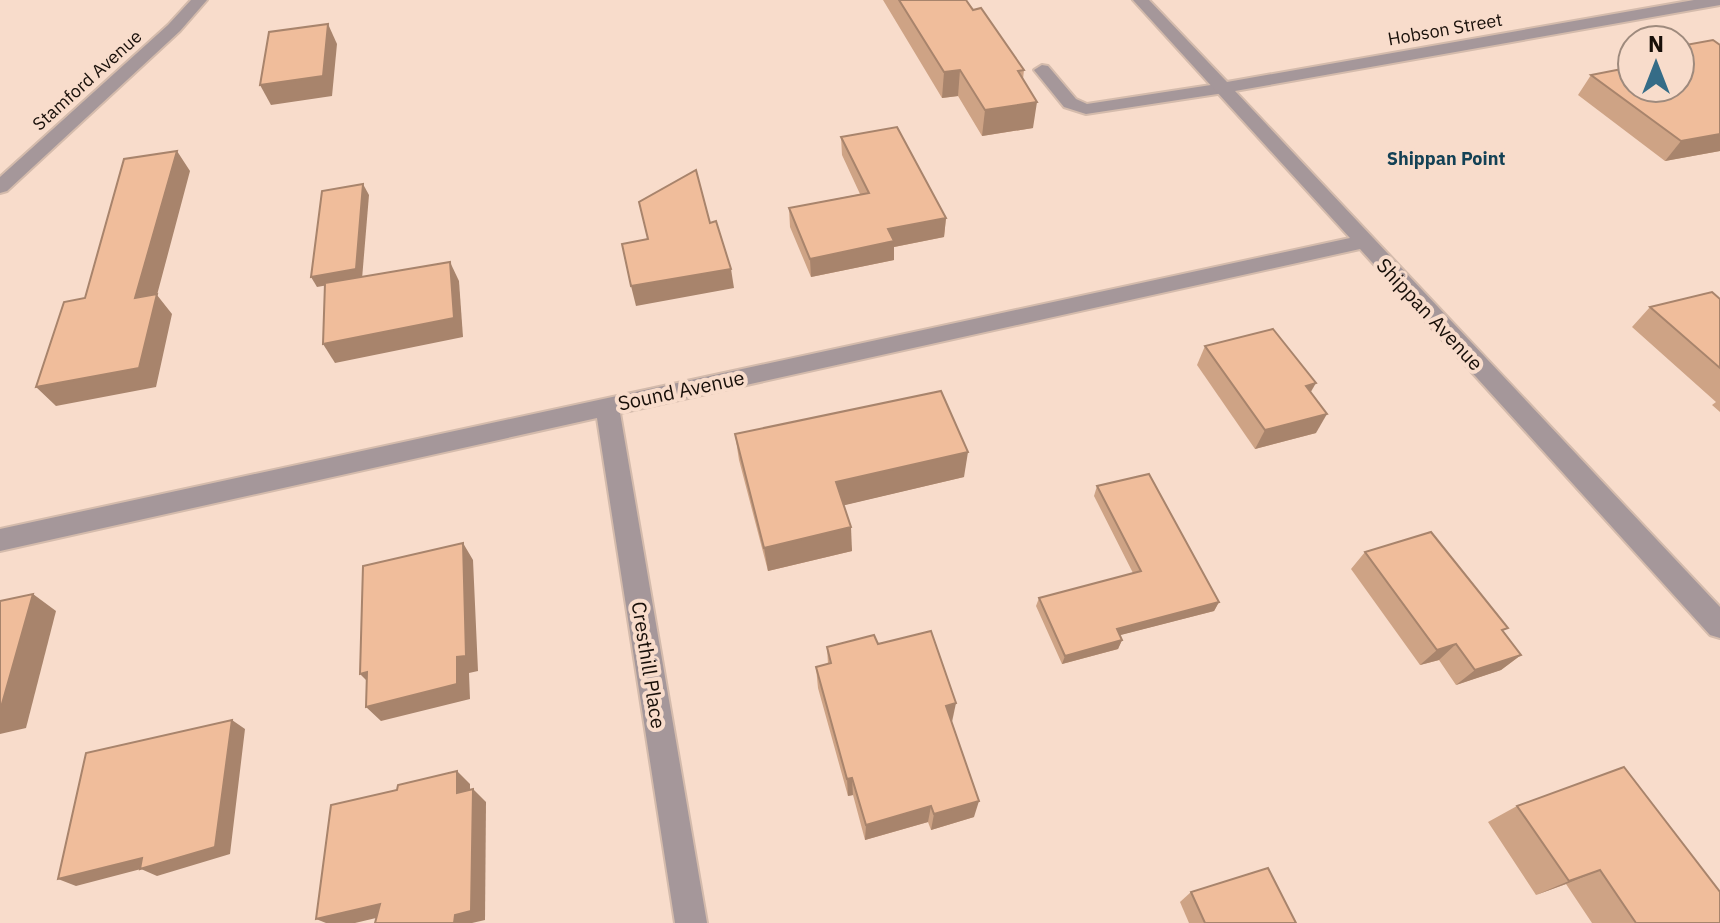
<svg xmlns="http://www.w3.org/2000/svg" width="1720" height="923" font-family="'IBM Plex Sans',sans-serif">
	<style>
		.lines { fill: none; stroke-linecap: round; stroke-linejoin: round }
		.service-casing { stroke: #d4bbac; stroke-width: 4 }
		.minor-casing { stroke: #d4bbac; stroke-width: 4 }
		.service { fill: #a5979a; fill-rule: evenodd }
		.minor { fill: #a5979a; fill-rule: evenodd }
		.wall { fill: #cea385 }
		.shaded-wall { fill: #a8846c }
		.building { fill: #f0bd9b; stroke: #a8846c; stroke-width: 2 }
		.labels { text-anchor: middle; dominant-baseline: central; stroke-width: 8; stroke-linejoin: round; paint-order: stroke }
		.far-street-label { font-size: 18px; fill: #180f09; stroke: #f8dccb }
		.far-neighbourhood-label { font-size: 18px; font-weight: bold; fill: #134155; stroke: #f8dccb }
		.street-label { font-size: 20px; fill: #180f09; stroke: #f8dccb }
	</style>
	<rect width="100%" height="100%" fill="#f8dccb"/>
	<g class="lines">
		<defs>
			<path id="service" d="M 1042,65 L 1048,66 L 1076,99 L 1087,104 L 1224,83 L 1232,88 L 1224,93 L 1086,114 L 1064,107 L 1034,70 Z"/>
			<g id="minor">
				<path d="M 191,0 L 207,0 L 180,31 L 7,191 L 0,193 L 0,177 L 168,25 Z"/>
				<path d="M 1133,0 L 1149,0 L 1227,82 L 1694,0 L 1720,0 L 1720,5 L 1235,91 L 1720,607 L 1720,638 L 1710,635 L 1360,249 L 620,413 L 707,923 L 675,923 L 597,418 L 0,551 L 0,529 L 1350,238 Z"/>
			</g>
		</defs>
		<!-- service casing -->
		<use href="#service" class="service-casing"/>
		<!-- minor casing -->
		<use href="#minor" class="minor-casing"/>
		<!-- service -->
		<use href="#service" class="service"/>
		<!-- minor -->
		<use href="#minor" class="minor"/>
	</g>
	<!-- wall -->
	<g class="wall">
		<path d="M 883,0 L 966,0 L 1024,70 L 1023,79 L 1033,128 L 982,136 L 958,96 L 942,98 Z"/>
		<path d="M 1720,45 L 1720,151 L 1665,161 L 1578,95 L 1591,75 L 1632,88 Z"/>
		<path d="M 841,137 L 946,218 L 944,237 L 894,247 L 894,260 L 811,277 L 790,227 L 789,208 L 860,194 L 842,155 Z"/>
		<path d="M 1720,299 L 1720,412 L 1712,405 L 1716,402 L 1632,327 L 1650,307 Z"/>
		<path d="M 1205,346 L 1311,392 L 1316,433 L 1255,449 L 1197,365 Z"/>
		<path d="M 735,434 L 964,477 L 844,505 L 852,551 L 768,571 L 739,460 Z"/>
		<path d="M 1097,486 L 1219,602 L 1214,611 L 1120,635 L 1122,640 L 1118,649 L 1062,664 L 1036,606 L 1039,598 L 1133,573 L 1094,496 Z"/>
		<path d="M 1365,552 L 1504,632 L 1521,655 L 1501,670 L 1456,685 L 1439,660 L 1420,665 L 1351,569 Z"/>
		<path d="M 878,644 L 952,722 L 974,817 L 931,830 L 928,822 L 865,840 L 853,795 L 848,796 L 818,688 L 816,667 L 828,664 L 827,647 Z"/>
		<path d="M 1517,806 L 1720,923 L 1592,923 L 1566,884 L 1536,895 L 1488,822 Z"/>
		<path d="M 1191,892 L 1296,923 L 1189,923 L 1180,902 Z"/>
	</g>
	<!-- shaded-wall -->
	<g class="shaded-wall">
		<path d="M 328,24 L 337,44 L 332,96 L 271,105 L 260,85 Z"/>
		<path d="M 960,70 L 958,96 L 942,98 L 944,72 Z"/>
		<path d="M 1037,102 L 1033,128 L 982,136 L 985,110 Z"/>
		<path d="M 1720,134 L 1720,151 L 1665,161 L 1681,141 Z"/>
		<path d="M 177,151 L 190,171 L 157,295 L 172,314 L 156,387 L 56,406 L 36,387 L 135,298 Z"/>
		<path d="M 363,184 L 369,195 L 362,279 L 317,287 L 311,277 Z"/>
		<path d="M 946,218 L 944,237 L 894,247 L 894,260 L 811,277 L 810,259 L 888,229 Z"/>
		<path d="M 450,262 L 459,281 L 463,337 L 335,363 L 323,344 Z"/>
		<path d="M 731,269 L 734,288 L 636,306 L 631,286 Z"/>
		<path d="M 1316,383 L 1305,402 L 1306,386 Z"/>
		<path d="M 1327,414 L 1316,433 L 1255,449 L 1265,430 Z"/>
		<path d="M 968,452 L 964,477 L 837,507 L 836,482 Z"/>
		<path d="M 851,527 L 852,551 L 768,571 L 764,548 Z"/>
		<path d="M 463,543 L 473,560 L 478,671 L 469,673 L 470,699 L 381,721 L 366,707 L 457,657 Z"/>
		<path d="M 33,594 L 56,611 L 26,728 L 0,734 L 0,711 Z"/>
		<path d="M 1219,602 L 1214,611 L 1113,637 L 1117,629 Z"/>
		<path d="M 1122,640 L 1118,649 L 1062,664 L 1065,656 Z"/>
		<path d="M 1456,644 L 1439,660 L 1420,665 L 1437,650 Z"/>
		<path d="M 1521,655 L 1501,670 L 1456,685 L 1475,670 Z"/>
		<path d="M 367,672 L 375,689 L 360,674 Z"/>
		<path d="M 956,703 L 952,722 L 946,706 Z"/>
		<path d="M 232,720 L 245,729 L 230,854 L 157,876 L 141,869 L 76,886 L 58,879 Z"/>
		<path d="M 457,771 L 470,784 L 470,805 L 457,793 Z"/>
		<path d="M 852,778 L 853,795 L 848,796 L 847,779 Z"/>
		<path d="M 473,789 L 486,802 L 485,920 L 472,923 L 454,923 Z"/>
		<path d="M 979,801 L 974,817 L 931,830 L 934,814 Z"/>
		<path d="M 931,806 L 928,822 L 865,840 L 866,825 Z"/>
		<path d="M 1600,870 L 1566,884 L 1536,895 L 1569,881 Z"/>
		<path d="M 380,904 L 397,913 L 355,923 L 326,923 L 316,919 Z"/>
	</g>
	<!-- building -->
	<g class="building">
		<path d="M 899,0 L 966,0 L 973,10 L 981,8 L 1024,70 L 1018,71 L 1037,102 L 985,110 L 960,70 L 944,72 Z"/>
		<path d="M 328,24 L 323,76 L 260,85 L 269,32 Z"/>
		<path d="M 1713,40 L 1720,45 L 1720,134 L 1681,141 L 1591,75 L 1632,67 L 1632,88 L 1680,88 L 1680,46 Z"/>
		<path d="M 897,127 L 946,218 L 888,229 L 894,241 L 810,259 L 789,208 L 869,193 L 841,137 Z"/>
		<path d="M 177,151 L 135,298 L 157,294 L 139,368 L 36,387 L 64,302 L 85,298 L 124,159 Z"/>
		<path d="M 696,170 L 710,223 L 716,221 L 731,269 L 631,286 L 622,244 L 648,239 L 639,202 Z"/>
		<path d="M 363,184 L 356,269 L 311,277 L 322,191 Z"/>
		<path d="M 450,262 L 454,318 L 323,344 L 325,283 Z"/>
		<path d="M 1712,292 L 1720,299 L 1720,368 L 1650,307 Z"/>
		<path d="M 1273,329 L 1316,383 L 1306,386 L 1327,414 L 1265,430 L 1205,346 Z"/>
		<path d="M 941,391 L 968,452 L 836,482 L 851,527 L 764,548 L 735,434 Z"/>
		<path d="M 1149,474 L 1219,602 L 1117,629 L 1122,640 L 1065,656 L 1039,598 L 1141,571 L 1097,486 Z"/>
		<path d="M 1431,532 L 1508,628 L 1502,630 L 1521,655 L 1475,670 L 1456,644 L 1437,650 L 1365,552 Z"/>
		<path d="M 463,543 L 466,656 L 457,657 L 457,684 L 366,707 L 367,672 L 360,674 L 363,566 Z"/>
		<path d="M 33,594 L 0,711 L 0,601 Z"/>
		<path d="M 931,631 L 956,703 L 946,706 L 979,801 L 934,814 L 931,806 L 866,825 L 852,778 L 847,779 L 816,667 L 831,663 L 827,647 L 874,635 L 878,644 Z"/>
		<path d="M 232,720 L 215,847 L 140,869 L 142,858 L 58,879 L 86,753 Z"/>
		<path d="M 1624,767 L 1720,892 L 1720,923 L 1636,923 L 1600,870 L 1569,881 L 1517,806 Z"/>
		<path d="M 457,771 L 457,793 L 473,789 L 471,911 L 455,915 L 454,923 L 375,923 L 380,904 L 316,919 L 331,805 L 397,790 L 398,785 Z"/>
		<path d="M 1268,868 L 1296,923 L 1205,923 L 1191,892 Z"/>
	</g>
	<g class="labels">
		<!-- far-street labels -->
		<g class="far-street-label">
			<text transform="translate(1445 29) rotate(-10)">Hobson Street</text>
			<text transform="translate(87 80) rotate(-42)">Stamford Avenue</text>
		</g>
		<!-- far-neighbourhood labels -->
		<g class="far-neighbourhood-label">
			<text x="1446" y="158">Shippan Point</text>
		</g>
		<!-- street labels -->
		<g class="street-label">
			<text transform="translate(1430 314) rotate(47)">Shippan Avenue</text>
			<text transform="translate(681 390) rotate(-12)">Sound Avenue</text>
			<text transform="translate(649 665) rotate(81)">Cresthill Place</text>
		</g>
	</g>
	<!-- north arrow -->
	<g transform="translate(1656 64)"><circle r="38" fill="#f8dccb" stroke="#9e8a7d" stroke-width="2"/>
	<path d="M0-6L14 30L0 20L-14 30Z" fill="#356c87"/>
	<text y="-12" font-size="22" font-weight="bold" text-anchor="middle" fill="#180f09">N</text>
	</g>
</svg>
